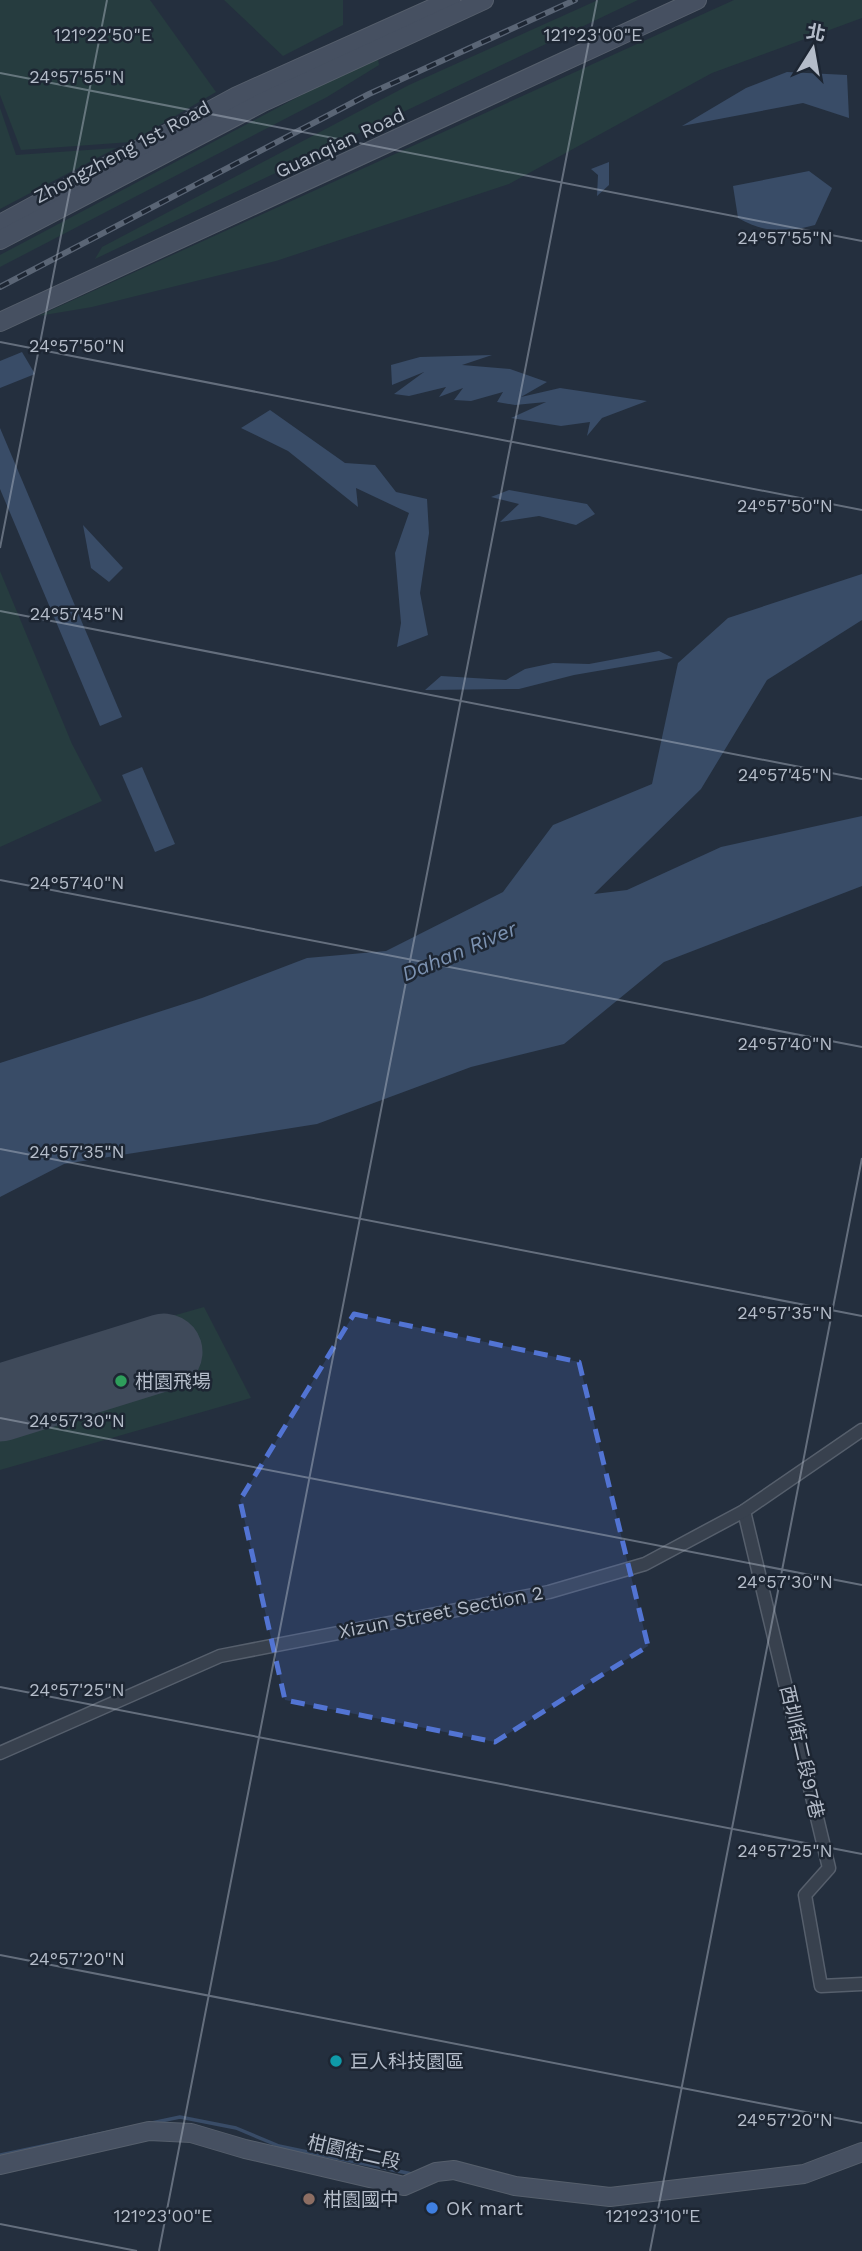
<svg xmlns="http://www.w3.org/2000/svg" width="862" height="2251" font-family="'Work Sans','Noto Sans TC',sans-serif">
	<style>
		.green { fill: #263c3f }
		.water { fill: #394c67 }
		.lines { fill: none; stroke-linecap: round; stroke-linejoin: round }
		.stream { stroke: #394c67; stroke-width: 3.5 }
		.runway { stroke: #3f4a5a; stroke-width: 77 }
		.street-casing { stroke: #565f6c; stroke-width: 15 }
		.secondary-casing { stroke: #565f6c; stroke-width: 20 }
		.street { stroke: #38414e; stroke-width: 12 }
		.secondary { stroke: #465061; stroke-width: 18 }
		.rail-casing { stroke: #5a6575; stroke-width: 6 }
		.rail { stroke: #1d2633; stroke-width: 3.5; stroke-dasharray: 10; stroke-linecap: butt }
		.marked { fill: #5274d3; fill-opacity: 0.2; stroke: #5274d3; stroke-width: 5; stroke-dasharray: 14 9; stroke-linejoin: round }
		.ticks { fill: none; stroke: #b4bcc9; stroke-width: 2; stroke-opacity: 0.45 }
		.leisure-dot { fill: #2e9e5b; stroke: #1d2633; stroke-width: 2.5 }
		.culture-dot { fill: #0f9aa8; stroke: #1d2633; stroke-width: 2.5 }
		.education-dot { fill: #8d6e63; stroke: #1d2633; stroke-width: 2.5 }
		.shop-dot { fill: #3f7fe0; stroke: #1d2633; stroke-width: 2.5 }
		.labels { text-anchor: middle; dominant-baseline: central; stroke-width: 5; stroke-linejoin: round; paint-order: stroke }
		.street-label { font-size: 19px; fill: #b4bcc9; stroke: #1d2633 }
		.poi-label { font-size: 19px; fill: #b4bcc9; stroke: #1d2633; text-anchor: start }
		.water-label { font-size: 21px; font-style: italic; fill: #7c92b1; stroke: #1d2633 }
		.ticks-label { font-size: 18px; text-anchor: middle; fill: #b4bcc9; stroke: #1d2633; stroke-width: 5; stroke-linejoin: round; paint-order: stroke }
	</style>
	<rect width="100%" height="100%" fill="#242f3e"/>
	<!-- green -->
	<g class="green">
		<path d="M 0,0 L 150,0 L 216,92 L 131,142 L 21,150 L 0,95 Z"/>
		<path d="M 224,0 L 343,0 L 343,25 L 283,56 Z"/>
		<path d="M 598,0 L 638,0 L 95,259 L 102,247 L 409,85 Z"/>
		<path d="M 734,0 L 862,0 L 862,18 L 712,73 L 509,184 L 276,261 L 92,307 L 38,316 Z"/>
		<path d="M 378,59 L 379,65 L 327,97 L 0,267 L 0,255 L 315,88 Z"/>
		<path d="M 0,108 L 16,155 L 116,148 L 0,209 Z"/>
		<path d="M 0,571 L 72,744 L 102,801 L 0,847 Z"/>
		<path d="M 204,1307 L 251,1398 L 0,1470 L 0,1365 Z"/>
	</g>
	<!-- water -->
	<g class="water">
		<path d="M 787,72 L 847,75 L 849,118 L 803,103 L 682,126 L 746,88 Z"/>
		<path d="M 609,162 L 609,185 L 597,196 L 598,175 L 591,169 Z"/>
		<path d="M 809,171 L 832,188 L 815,225 C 785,233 765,233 738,218 L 733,186 Z"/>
		<path d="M 22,352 L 35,374 L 0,388 L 0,361 Z"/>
		<path d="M 492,355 L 462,365 L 510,369 L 547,382 L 521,397 L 560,388 L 647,401 L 602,418 L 587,436 L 590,422 L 561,426 L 511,418 L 546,402 L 515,405 L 497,402 L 503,392 L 471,401 L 454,400 L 463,388 L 439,397 L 446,387 L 409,396 L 394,394 L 424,372 L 392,385 L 391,365 L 420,357 Z"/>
		<path d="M 270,410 L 345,463 L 375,465 L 396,492 L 427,499 L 429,533 L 420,593 L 428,635 L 397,647 L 401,623 L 395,553 L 409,513 L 356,488 L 358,507 L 288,451 L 241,428 Z"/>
		<path d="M 0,428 L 122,717 L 100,726 L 0,489 Z"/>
		<path d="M 509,490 L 587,504 L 595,514 L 576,525 L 539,516 L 500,522 L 519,504 L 491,497 Z"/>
		<path d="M 83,525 L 123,568 L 109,582 L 91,568 Z"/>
		<path d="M 862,574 L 862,620 L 767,680 L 701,789 L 594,894 L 627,890 L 721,847 L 862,816 L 862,886 L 664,962 L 564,1044 L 471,1067 L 317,1124 L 64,1164 L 0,1197 L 0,1063 L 202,998 L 307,958 L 386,951 L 503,892 L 553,825 L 652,784 L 678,663 L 728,618 Z"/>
		<path d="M 659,651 L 673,658 L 574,675 L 519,689 L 425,690 L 441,676 L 506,680 L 525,669 L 553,663 L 589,664 Z"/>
		<path d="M 142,767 L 175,844 L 155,852 L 122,775 Z"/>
	</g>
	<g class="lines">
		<!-- stream -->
		<path class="stream" d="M 0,2155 L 180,2117 L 236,2128 L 279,2146 L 412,2174"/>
		<!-- runway -->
		<path class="runway" d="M 0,1403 L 164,1352"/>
		<defs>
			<g id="street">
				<path d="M 744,1511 L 829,1868 L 805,1895 L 821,1986 L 862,1984"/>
				<path d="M 0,1753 L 220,1656 L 549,1592 L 645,1564 L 744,1511 L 862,1430"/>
			</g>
			<g id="secondary">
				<path d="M 0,224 L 237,96 L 451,0"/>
				<path d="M 0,240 L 263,102 L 484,0"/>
				<path d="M 0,322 L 697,0"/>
				<path d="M 0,2165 L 149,2131 L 191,2133 L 245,2149 L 404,2186 L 436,2172 L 454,2170 L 515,2186 L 610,2197 L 804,2174 L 862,2152"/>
			</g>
		</defs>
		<!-- street casing -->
		<use href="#street" class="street-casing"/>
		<!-- secondary casing -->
		<use href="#secondary" class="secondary-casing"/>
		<!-- street -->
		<use href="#street" class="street"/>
		<!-- secondary -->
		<use href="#secondary" class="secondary"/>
		<defs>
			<path id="rail" d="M 0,287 L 369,94 L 575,0"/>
		</defs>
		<!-- rail casing -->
		<use href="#rail" class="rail-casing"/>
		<!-- rail -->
		<use href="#rail" class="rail"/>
	</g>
	<!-- marked area -->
	<path class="marked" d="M 354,1314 L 579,1362 L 648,1646 L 495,1742 L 285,1700 L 240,1500 Z"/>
	<!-- ticks -->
	<path class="ticks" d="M 0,73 L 862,241M 0,342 L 862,510M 0,548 L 107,0M 0,611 L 862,779M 0,880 L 862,1047M 0,1149 L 862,1316M 0,1418 L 862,1585M 0,1687 L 862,1854M 0,1955 L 862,2123M 0,2224 L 137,2251M 159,2251 L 597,0M 650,2251 L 862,1158"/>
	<!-- markers -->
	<circle class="leisure-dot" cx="121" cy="1381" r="7"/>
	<circle class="culture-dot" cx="336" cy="2061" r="7"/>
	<circle class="education-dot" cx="309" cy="2199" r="7"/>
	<circle class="shop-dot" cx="432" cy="2208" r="7"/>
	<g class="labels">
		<!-- street labels -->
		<g class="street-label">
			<text transform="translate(340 143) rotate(-25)">Guanqian Road</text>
			<text transform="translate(122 152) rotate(-28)">Zhongzheng 1st Road</text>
			<text transform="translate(441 1612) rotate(-11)">Xizun Street Section 2</text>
			<text transform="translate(802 1752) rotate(77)">西圳街二段97巷</text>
			<text transform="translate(354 2152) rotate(13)">柑園街二段</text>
		</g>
		<!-- poi labels -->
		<g class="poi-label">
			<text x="135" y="1381">柑園飛場</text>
			<text x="350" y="2061">巨人科技園區</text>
			<text x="323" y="2199">柑園國中</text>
			<text x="446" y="2208">OK mart</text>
		</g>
		<!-- water labels -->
		<g class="water-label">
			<text transform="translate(459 951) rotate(-23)">Dahan River</text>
		</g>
	</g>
	<g class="ticks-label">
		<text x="103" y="41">121°22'50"E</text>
		<text x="593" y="41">121°23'00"E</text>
		<text x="77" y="83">24°57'55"N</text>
		<text x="785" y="244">24°57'55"N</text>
		<text x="77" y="352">24°57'50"N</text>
		<text x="785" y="512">24°57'50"N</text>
		<text x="77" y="620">24°57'45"N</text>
		<text x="785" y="781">24°57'45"N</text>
		<text x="77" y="889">24°57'40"N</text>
		<text x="785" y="1050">24°57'40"N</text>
		<text x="77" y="1158">24°57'35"N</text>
		<text x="785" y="1319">24°57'35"N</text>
		<text x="77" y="1427">24°57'30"N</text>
		<text x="785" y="1588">24°57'30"N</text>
		<text x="77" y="1696">24°57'25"N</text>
		<text x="785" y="1857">24°57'25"N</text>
		<text x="77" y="1965">24°57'20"N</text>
		<text x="785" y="2126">24°57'20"N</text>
		<text x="163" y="2222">121°23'00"E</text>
		<text x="653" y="2222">121°23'10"E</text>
	</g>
	<!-- north arrow -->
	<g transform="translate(813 49) rotate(11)" stroke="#1d2633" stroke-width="5" paint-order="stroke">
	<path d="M0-5L12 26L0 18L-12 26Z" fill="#b4bcc9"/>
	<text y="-10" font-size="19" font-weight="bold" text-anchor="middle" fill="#b4bcc9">北</text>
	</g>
</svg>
